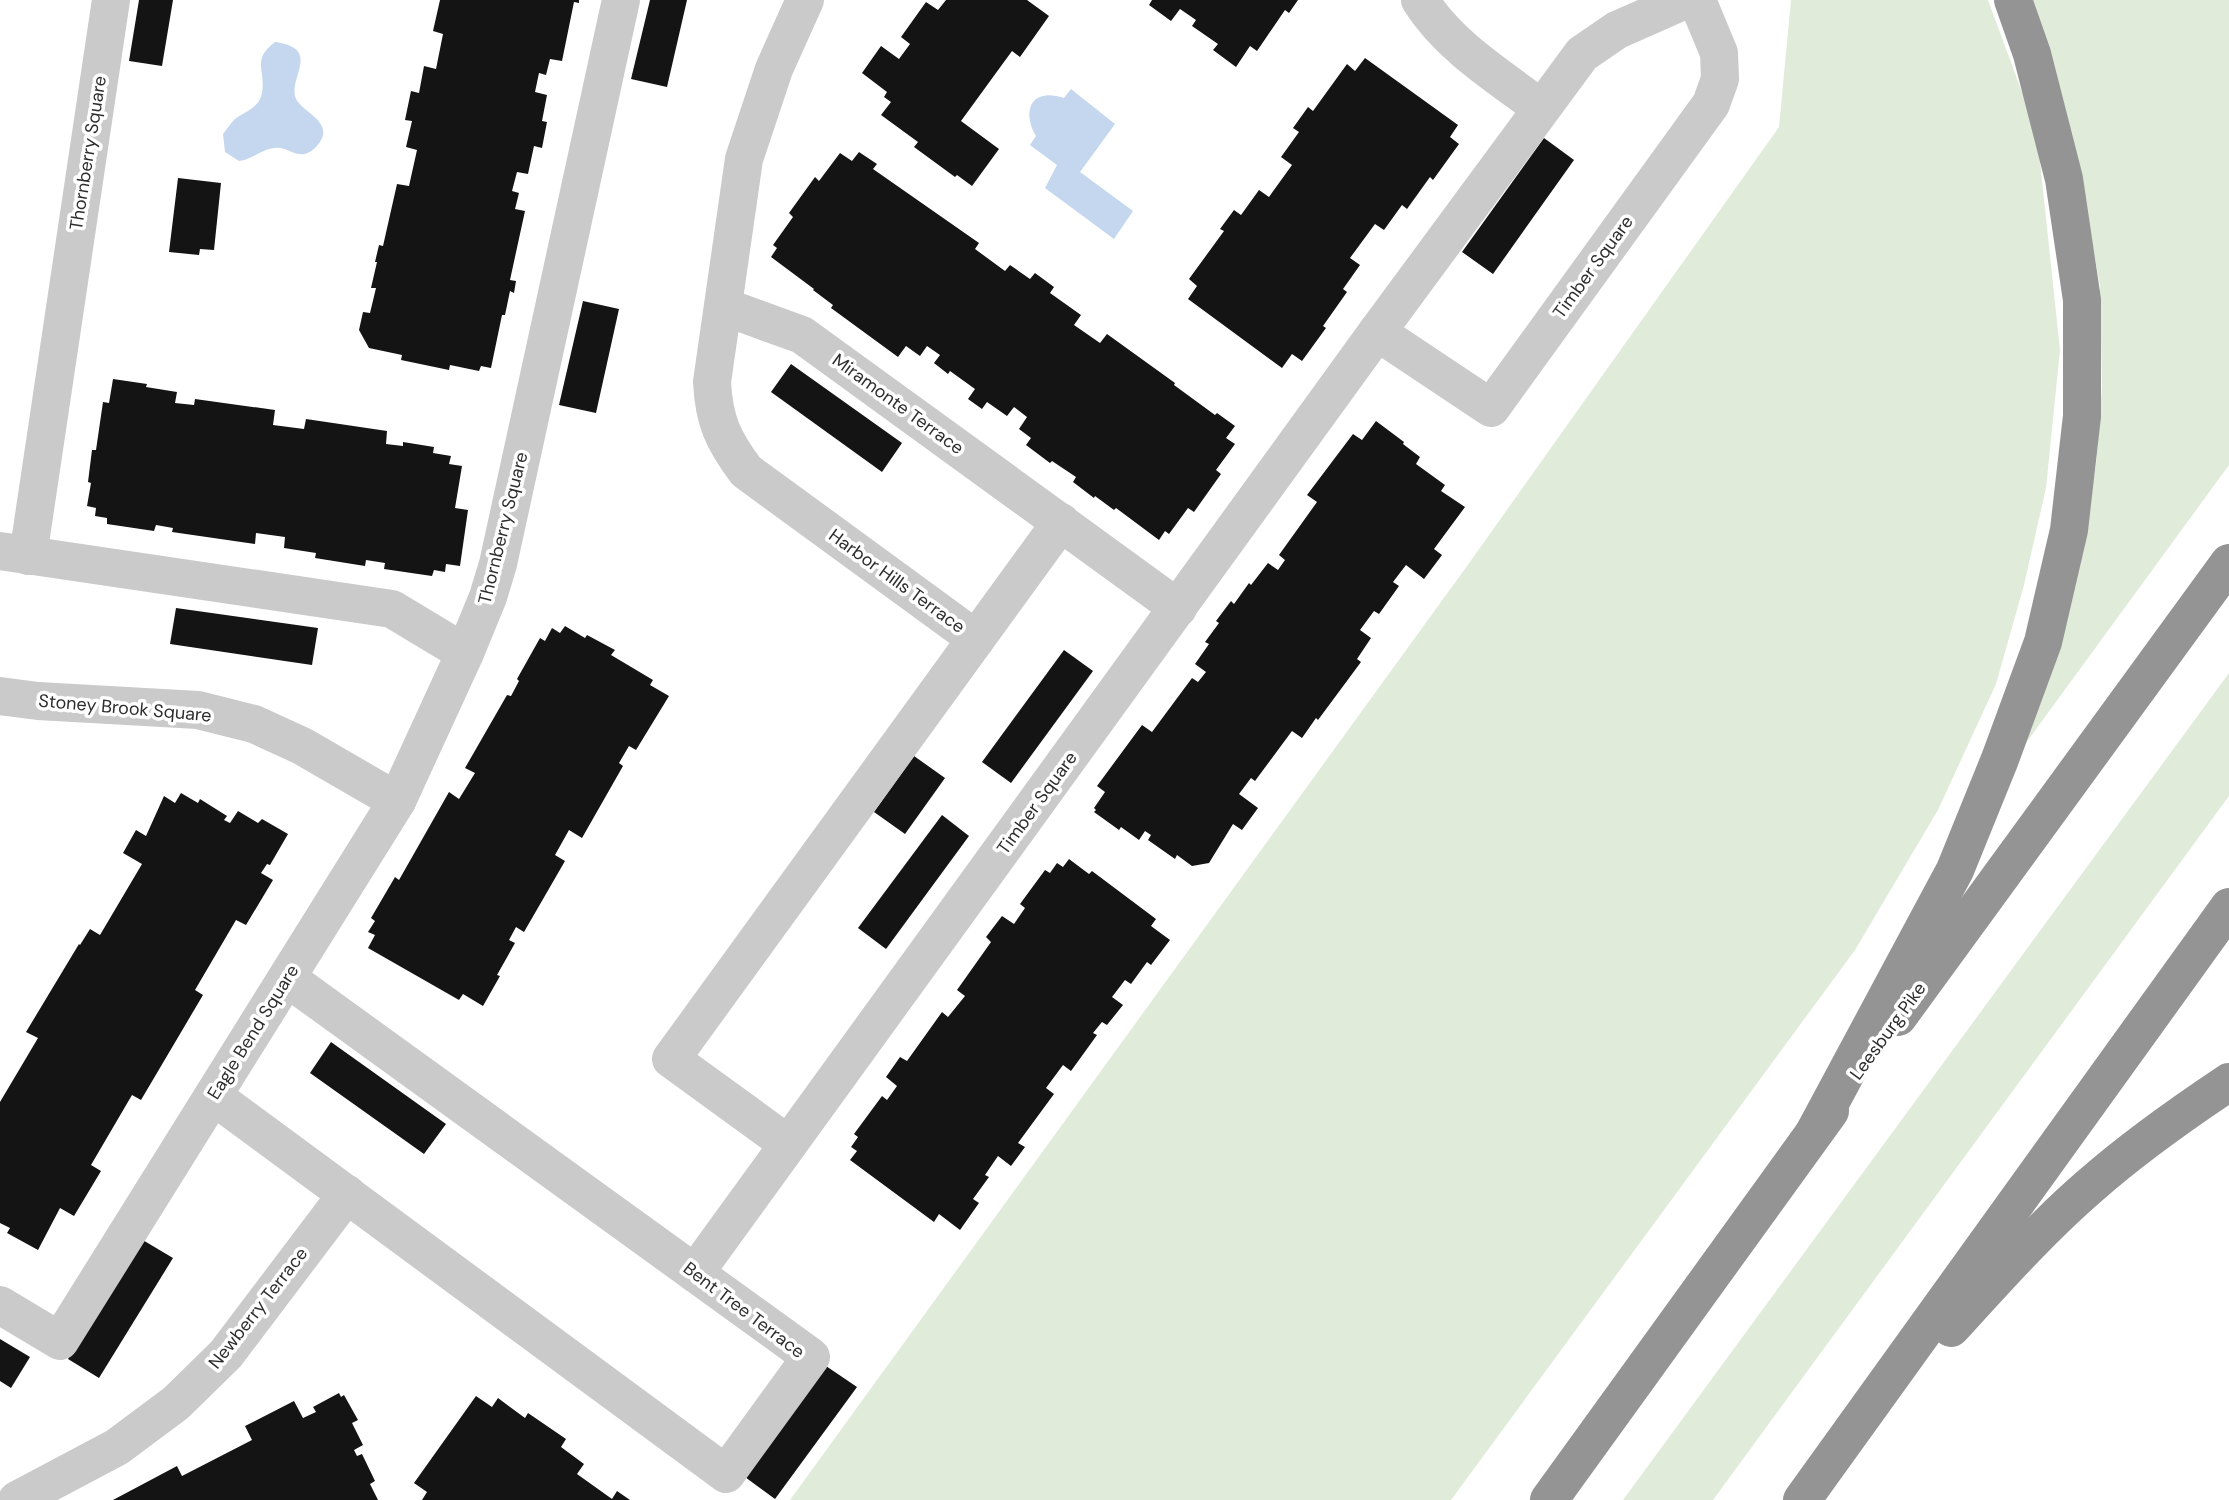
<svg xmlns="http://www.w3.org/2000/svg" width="2229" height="1500" font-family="'DM Sans',sans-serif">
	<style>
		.green { fill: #e0ecd9 }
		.water { fill: #c4d7ee }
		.building { fill: #141414 }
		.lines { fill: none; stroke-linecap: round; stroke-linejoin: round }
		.street { stroke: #cacaca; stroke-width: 38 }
		.highway { stroke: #949494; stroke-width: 38 }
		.labels { text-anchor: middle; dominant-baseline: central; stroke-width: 7; stroke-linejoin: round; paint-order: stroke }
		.street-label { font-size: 18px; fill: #2d2d2d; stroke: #fff }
	</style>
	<rect width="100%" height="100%" fill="#fff"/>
	<!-- green -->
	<g class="green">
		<path d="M 1791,0 L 1988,0 L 2037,133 L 2060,350 L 2046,488 L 2024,585 L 1996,684 L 1938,810 L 1855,950 L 1451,1500 L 790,1500 L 1467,566 L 1779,127 Z"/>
		<path d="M 2031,0 L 2229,0 L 2229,465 L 2023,747 L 2072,599 L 2096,465 L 2102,387 L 2100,286 L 2078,161 Z"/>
		<path d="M 2229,673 L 2229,796 L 1713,1500 L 1623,1500 Z"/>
	</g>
	<!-- water -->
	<g class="water">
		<path d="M 275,42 C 321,48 290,76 295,96 C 298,112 341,122 315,148 C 299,163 289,146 275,148 C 261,149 252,160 239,161 L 225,152 L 223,134 C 227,129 230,124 234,120 C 244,111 259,109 262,93 C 266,70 251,60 275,42 Z"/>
		<path d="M 1071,89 L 1115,124 L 1080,172 L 1133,211 L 1114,239 L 1045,188 L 1057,165 L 1030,145 L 1036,136 C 1021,110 1032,87 1064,98 Z"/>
	</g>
	<!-- building -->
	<g class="building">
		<path d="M 139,0 L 173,0 L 162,66 L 129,61 Z"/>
		<path d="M 440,0 L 579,0 L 579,3 L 574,2 L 562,61 L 550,59 L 546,75 L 539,73 L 535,92 L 547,95 L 542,121 L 547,122 L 542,148 L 534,146 L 528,174 L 517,172 L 512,191 L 519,193 L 515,209 L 525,211 L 510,280 L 516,281 L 514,293 L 510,291 L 505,315 L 502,315 L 491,368 L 481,366 L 479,371 L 450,365 L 449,370 L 401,360 L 402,355 L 369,348 L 359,330 L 363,312 L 370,313 L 376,288 L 371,288 L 377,262 L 375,262 L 379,245 L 383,246 L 397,184 L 409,186 L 417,150 L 406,147 L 412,121 L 405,120 L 411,91 L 419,93 L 424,66 L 436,69 L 443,34 L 433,31 Z"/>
		<path d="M 650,0 L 687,0 L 667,87 L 631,79 Z"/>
		<path d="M 946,0 L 1027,0 L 1049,16 L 1020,57 L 1012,51 L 961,121 L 999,149 L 972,186 L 957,175 L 955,177 L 914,147 L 918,142 L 881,115 L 891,102 L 884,97 L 887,92 L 862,73 L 881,46 L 899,59 L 910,44 L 901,37 L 926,2 L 938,10 Z"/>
		<path d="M 1152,0 L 1298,0 L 1289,13 L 1285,10 L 1257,51 L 1250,46 L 1236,67 L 1213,50 L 1218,44 L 1192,26 L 1196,20 L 1180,9 L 1171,21 L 1149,5 Z"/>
		<path d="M 1365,58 L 1458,125 L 1450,137 L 1459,144 L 1433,180 L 1430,177 L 1407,209 L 1402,205 L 1384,230 L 1375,224 L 1350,258 L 1360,265 L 1343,289 L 1347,292 L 1323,326 L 1326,328 L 1302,361 L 1292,354 L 1282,368 L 1188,299 L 1197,286 L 1189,279 L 1224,231 L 1220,229 L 1234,210 L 1241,215 L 1259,190 L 1269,197 L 1292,165 L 1281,157 L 1299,132 L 1293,128 L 1308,107 L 1313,111 L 1347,64 L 1355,71 Z"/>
		<path d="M 1544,138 L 1574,160 L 1493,274 L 1462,252 Z"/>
		<path d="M 859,152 L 877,164 L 873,169 L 979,243 L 975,249 L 1005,271 L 1010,265 L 1030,279 L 1035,273 L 1054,287 L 1050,293 L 1081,315 L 1074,325 L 1100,343 L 1107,334 L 1175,383 L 1174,385 L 1215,415 L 1217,413 L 1235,426 L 1226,438 L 1235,444 L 1216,470 L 1221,474 L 1194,512 L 1188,508 L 1169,534 L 1165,531 L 1159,540 L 1116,508 L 1114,510 L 1095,496 L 1094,498 L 1073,482 L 1076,477 L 1052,461 L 1050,463 L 1026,445 L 1031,438 L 1019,429 L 1027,417 L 1014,407 L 1007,416 L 987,402 L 982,409 L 968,399 L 975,389 L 950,371 L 948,374 L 934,363 L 940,355 L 927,346 L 920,356 L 906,346 L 898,357 L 831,308 L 833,305 L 813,290 L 814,289 L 771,257 L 777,248 L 773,245 L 793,217 L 789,213 L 815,177 L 819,181 L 840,153 L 852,161 Z"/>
		<path d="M 178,178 L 221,183 L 214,250 L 200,249 L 199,255 L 169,252 Z"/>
		<path d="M 583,301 L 619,309 L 596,413 L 559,405 Z"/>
		<path d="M 791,364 L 902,443 L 882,472 L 771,392 Z"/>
		<path d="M 113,379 L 147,384 L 146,387 L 177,392 L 175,403 L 194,405 L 195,399 L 275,410 L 273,425 L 304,429 L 306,419 L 387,431 L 386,444 L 403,446 L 403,442 L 434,447 L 433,453 L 451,456 L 449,464 L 462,466 L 455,508 L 468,510 L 460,566 L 446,564 L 445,572 L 434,570 L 432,576 L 384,569 L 385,563 L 366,560 L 365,566 L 315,558 L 316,553 L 284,548 L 285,537 L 256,533 L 255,544 L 172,532 L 173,528 L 156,525 L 154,531 L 107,524 L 107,518 L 95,516 L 96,508 L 87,506 L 91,483 L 88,482 L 92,450 L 96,450 L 103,402 L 109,403 Z"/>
		<path d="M 1376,421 L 1404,442 L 1403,444 L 1420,457 L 1416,464 L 1445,485 L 1441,491 L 1465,507 L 1434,549 L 1442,555 L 1424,579 L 1406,565 L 1393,582 L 1399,586 L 1379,614 L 1374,611 L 1360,630 L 1371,638 L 1357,659 L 1361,662 L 1318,720 L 1316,718 L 1302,738 L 1292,731 L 1255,781 L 1251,778 L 1239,794 L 1258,808 L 1242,830 L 1233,824 L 1209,863 L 1192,866 L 1177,855 L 1175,859 L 1148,840 L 1151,835 L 1145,831 L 1139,840 L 1121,827 L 1119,830 L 1094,812 L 1096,810 L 1094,808 L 1105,792 L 1097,786 L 1142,725 L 1152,732 L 1192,678 L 1198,682 L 1206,672 L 1195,664 L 1209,644 L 1205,642 L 1219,623 L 1216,621 L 1231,601 L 1234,604 L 1249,583 L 1251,585 L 1268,563 L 1278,570 L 1285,560 L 1279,555 L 1317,502 L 1307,495 L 1353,434 L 1362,440 Z"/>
		<path d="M 176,608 L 318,628 L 312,665 L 170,644 Z"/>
		<path d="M 565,626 L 585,638 L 587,635 L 615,650 L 611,655 L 653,680 L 650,685 L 669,696 L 636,750 L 629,746 L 619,763 L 623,766 L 582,838 L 569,830 L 555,855 L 565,861 L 524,932 L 516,927 L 509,940 L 515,943 L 497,975 L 500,976 L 483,1006 L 463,994 L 459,1000 L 368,948 L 375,935 L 368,932 L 375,921 L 371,918 L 395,877 L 399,880 L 449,792 L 459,799 L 475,773 L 465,768 L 507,695 L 511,696 L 519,681 L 517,679 L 540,638 L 545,641 L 552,628 L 560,633 Z"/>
		<path d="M 1064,650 L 1093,671 L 1011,783 L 982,762 Z"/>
		<path d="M 914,756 L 945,778 L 905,834 L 874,812 Z"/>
		<path d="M 181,793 L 198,803 L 200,799 L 227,816 L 224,820 L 230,823 L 238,811 L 258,823 L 262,819 L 288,834 L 270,865 L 267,864 L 261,873 L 273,880 L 246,925 L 236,920 L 195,990 L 203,995 L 141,1100 L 132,1095 L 91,1165 L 101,1171 L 74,1216 L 60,1208 L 38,1250 L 7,1233 L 10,1228 L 0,1223 L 0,1102 L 38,1038 L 26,1032 L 79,944 L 80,945 L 90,929 L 100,935 L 142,864 L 123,853 L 136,830 L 146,836 L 164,796 L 175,803 Z"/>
		<path d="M 942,815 L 969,836 L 886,949 L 858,928 Z"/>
		<path d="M 1069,859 L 1089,874 L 1092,871 L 1156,919 L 1151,926 L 1170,940 L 1151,965 L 1147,962 L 1131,984 L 1125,980 L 1112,997 L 1123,1005 L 1107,1025 L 1102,1022 L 1093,1033 L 1097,1035 L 1071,1071 L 1063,1065 L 1046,1088 L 1054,1094 L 1018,1143 L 1025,1147 L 1011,1166 L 998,1156 L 985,1175 L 989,1177 L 973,1199 L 979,1203 L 960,1230 L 939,1214 L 934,1222 L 850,1160 L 857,1151 L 851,1147 L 858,1137 L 854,1134 L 882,1096 L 887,1100 L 897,1086 L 886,1077 L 900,1057 L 907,1061 L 942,1012 L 948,1017 L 965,996 L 957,990 L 991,942 L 986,937 L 1002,916 L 1014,924 L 1025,908 L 1020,904 L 1045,870 L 1050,873 L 1057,863 L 1063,867 Z"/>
		<path d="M 331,1042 L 446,1124 L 424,1154 L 310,1073 Z"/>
		<path d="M 141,1239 L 173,1258 L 99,1378 L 68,1359 Z"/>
		<path d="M 0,1339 L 30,1357 L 11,1388 L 0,1381 Z"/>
		<path d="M 826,1366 L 857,1387 L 775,1499 L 745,1477 Z"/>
		<path d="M 339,1393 L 341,1397 L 344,1395 L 358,1420 L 352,1423 L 363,1445 L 354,1450 L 357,1456 L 362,1454 L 375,1481 L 370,1484 L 378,1500 L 113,1500 L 177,1466 L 182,1476 L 252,1440 L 245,1426 L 294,1401 L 303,1418 L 316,1412 L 313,1407 Z"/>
		<path d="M 476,1396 L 492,1407 L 498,1398 L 525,1418 L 528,1413 L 566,1439 L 561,1447 L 584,1464 L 577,1474 L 612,1499 L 617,1491 L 630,1500 L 422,1500 L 427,1492 L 414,1483 Z"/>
	</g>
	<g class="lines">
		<!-- street -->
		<g class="street">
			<path d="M 805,0 L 774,69 L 744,159 L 712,382 C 714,421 723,440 746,471 L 976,639"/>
			<path d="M 1420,0 C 1449,46 1498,76 1541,108"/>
			<path d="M 725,307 L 802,335 L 1178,608"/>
			<path d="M 1377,332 L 1491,408 L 1711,104 L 1720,79 L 1719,53 L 1697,0"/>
			<path d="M 0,551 L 392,609 L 465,653"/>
			<path d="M 28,556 L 111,0"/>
			<path d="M 0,696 L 38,701 L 198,710 L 254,724 L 302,746 L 397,801"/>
			<path d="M 213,1096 L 726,1474 L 811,1357 L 287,978"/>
			<path d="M 788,1144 L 671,1059 L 1061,522"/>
			<path d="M 695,1273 L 1377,332 L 1582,54 L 1617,30 L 1685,0"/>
			<path d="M 0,1305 L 60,1341 L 397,801 L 465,653 L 488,597 L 498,564 L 621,0"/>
			<path d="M 17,1500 L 117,1447 L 176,1403 L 226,1354 L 347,1194"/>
		</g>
		<!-- highway -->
		<g class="highway">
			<path d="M 1898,1017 L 2229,563"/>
			<path d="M 1815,1131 L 1955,870 L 2000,759 L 2043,642 L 2069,530 L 2082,416 L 2082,300 L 2064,179 L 2032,54 L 2013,0"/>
			<path d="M 1951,1328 C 1994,1281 2042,1227 2091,1185 C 2134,1147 2181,1114 2229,1082"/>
			<path d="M 1549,1500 L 1830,1111"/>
			<path d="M 1802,1500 L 2229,907"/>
		</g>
	</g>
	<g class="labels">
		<!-- street labels -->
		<g class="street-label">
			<text transform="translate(88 153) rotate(-81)">Thornberry Square</text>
			<text transform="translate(1593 267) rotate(-54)">Timber Square</text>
			<text transform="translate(898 404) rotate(36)">Miramonte Terrace</text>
			<text transform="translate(503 528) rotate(-76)">Thornberry Square</text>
			<text transform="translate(897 581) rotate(36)">Harbor Hills Terrace</text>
			<text transform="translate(125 708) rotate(5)">Stoney Brook Square</text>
			<text transform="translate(1037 803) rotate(-54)">Timber Square</text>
			<text transform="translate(1888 1031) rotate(-54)">Leesburg Pike</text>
			<text transform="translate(253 1032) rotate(-58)">Eagle Bend Square</text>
			<text transform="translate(258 1308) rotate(-52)">Newberry Terrace</text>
			<text transform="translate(744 1310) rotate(37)">Bent Tree Terrace</text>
		</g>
	</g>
</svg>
